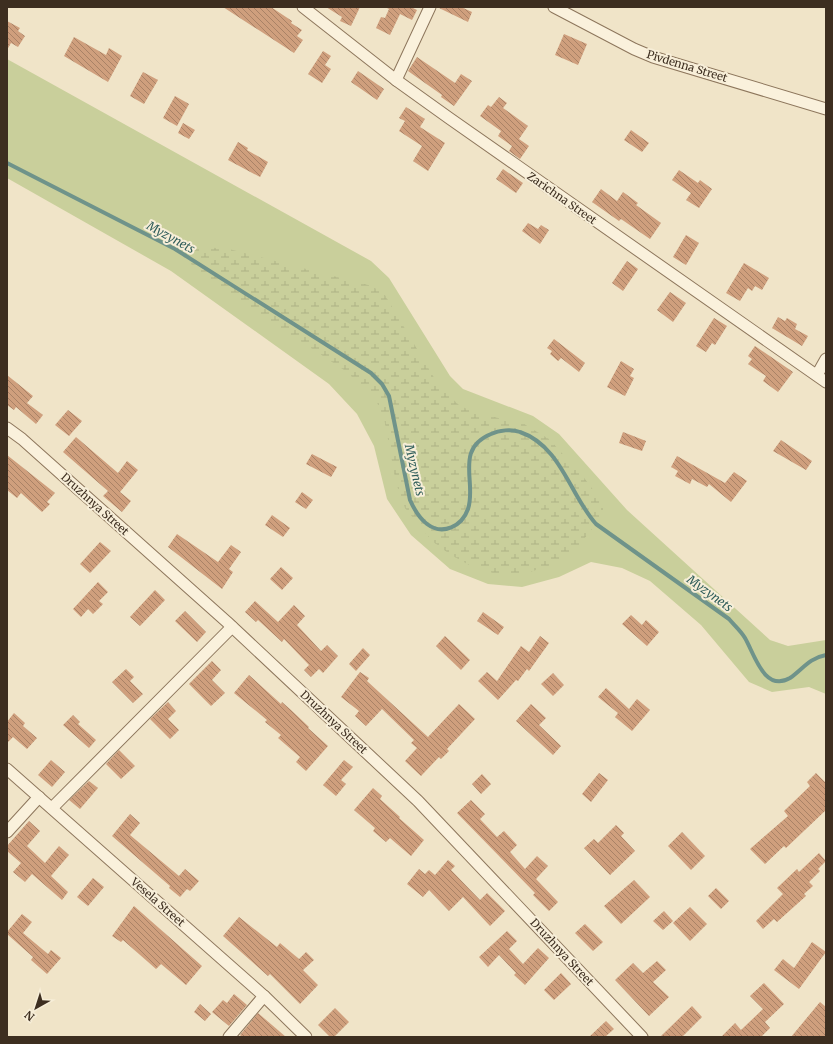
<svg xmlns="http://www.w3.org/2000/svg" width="833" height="1044" font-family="Merriweather,serif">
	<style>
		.grass { fill: #c9cf9b }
		.wetland { fill: url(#wetland-marsh) }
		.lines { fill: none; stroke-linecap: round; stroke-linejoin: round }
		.stream { stroke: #6f938a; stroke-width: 4 }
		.building { fill: url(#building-back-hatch) }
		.street-casing { stroke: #8d765c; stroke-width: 13 }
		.street { stroke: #faf1dc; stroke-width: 11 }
		.labels { text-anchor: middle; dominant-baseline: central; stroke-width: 4; stroke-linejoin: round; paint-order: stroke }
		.street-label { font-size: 11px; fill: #3d2e20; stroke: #f7eed8 }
		.water-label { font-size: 12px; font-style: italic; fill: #2f5d5a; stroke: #f7eed8 }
	</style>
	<defs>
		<pattern id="wetland-marsh" width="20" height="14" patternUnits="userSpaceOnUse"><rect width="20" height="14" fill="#c9cf9b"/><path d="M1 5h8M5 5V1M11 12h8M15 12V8" fill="none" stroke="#aeb285"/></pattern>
		<pattern id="building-back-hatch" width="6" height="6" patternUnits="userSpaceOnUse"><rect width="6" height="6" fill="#cf9f7d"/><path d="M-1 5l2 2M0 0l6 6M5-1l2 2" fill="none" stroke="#a98266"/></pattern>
	</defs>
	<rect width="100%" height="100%" fill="#f0e4c8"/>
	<!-- grass -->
	<path class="grass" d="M 7,59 L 371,261 L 389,278 L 450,376 L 463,389 L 533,416 L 559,434 L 627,510 L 770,640 L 788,646 L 826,640 L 826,694 L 809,687 L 772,692 L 749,682 L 701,625 L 650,581 L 622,568 L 591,562 L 559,577 L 522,587 L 488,584 L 450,569 L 411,535 L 387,499 L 374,446 L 357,414 L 329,384 L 171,271 L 7,178 Z"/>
	<!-- wetland -->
	<path class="wetland" d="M 191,246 L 229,249 L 372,286 L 385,295 L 439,386 L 460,406 L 477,413 L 524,424 L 549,439 L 582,475 L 603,503 L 603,512 L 596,524 L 580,544 L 554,564 L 524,574 L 499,575 L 471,566 L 451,555 L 432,541 L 405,508 L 396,483 L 384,418 L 374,396 L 344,370 L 207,279 L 175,249 Z"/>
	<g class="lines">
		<!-- stream -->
		<path class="stream" d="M 7,163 L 175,249 L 371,373 L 382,384 L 389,396 L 410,500 C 414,509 419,518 427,524 C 443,536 462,526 468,509 C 477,483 454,449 491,434 C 499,430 512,429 520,432 C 561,446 570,495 596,524 L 729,619 C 734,625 741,631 745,638 C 754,653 764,693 790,678 C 802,670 809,658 826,655"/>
	</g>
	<!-- building -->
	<g class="building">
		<path d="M 223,7 L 271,7 L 292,21 L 291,23 L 302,30 L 297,36 L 303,40 L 294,53 Z"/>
		<path d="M 326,7 L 360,7 L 351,26 L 340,21 L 342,17 Z"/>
		<path d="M 385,7 L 411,7 L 417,10 L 412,20 L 400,14 L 390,35 L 376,28 L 381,17 L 385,18 L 389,9 Z"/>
		<path d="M 437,7 L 461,7 L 472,12 L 468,22 Z"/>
		<path d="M 7,21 L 20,28 L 18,31 L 25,36 L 18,47 L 11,43 L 7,50 Z"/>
		<path d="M 564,34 L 587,44 L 578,65 L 555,55 Z"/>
		<path d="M 74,37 L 106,55 L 109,48 L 122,56 L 108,82 L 64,56 Z"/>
		<path d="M 323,51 L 331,56 L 325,65 L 331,69 L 322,83 L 308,74 Z"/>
		<path d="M 417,57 L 455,83 L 461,74 L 472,81 L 454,106 L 441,97 L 442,95 L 408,71 Z"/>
		<path d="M 358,71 L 384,89 L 377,100 L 351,82 Z"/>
		<path d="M 143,72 L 158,80 L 144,104 L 130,96 Z"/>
		<path d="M 175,96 L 189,104 L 177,126 L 163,118 Z"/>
		<path d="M 499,97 L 507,103 L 503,108 L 528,126 L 519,139 L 529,146 L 520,159 L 509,151 L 512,146 L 498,136 L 501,131 L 480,116 L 488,105 L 491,107 Z"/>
		<path d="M 406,107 L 425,119 L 420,127 L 445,143 L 428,171 L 413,161 L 422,146 L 399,131 L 405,121 L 399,118 Z"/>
		<path d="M 183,123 L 195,130 L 189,139 L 178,133 Z"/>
		<path d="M 631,130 L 649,143 L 642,152 L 624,140 Z"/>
		<path d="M 238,142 L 248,148 L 247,150 L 268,162 L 260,177 L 228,160 Z"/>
		<path d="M 503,169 L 523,183 L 516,193 L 496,179 Z"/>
		<path d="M 679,170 L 698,183 L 700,180 L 712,189 L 699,208 L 686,200 L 691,193 L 672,180 Z"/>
		<path d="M 601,189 L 617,201 L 623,192 L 638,203 L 636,205 L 661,223 L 650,239 L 621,219 L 619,221 L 592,202 Z"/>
		<path d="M 528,223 L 538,229 L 541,225 L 549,230 L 540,244 L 522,231 Z"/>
		<path d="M 686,235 L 699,243 L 686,265 L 673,257 Z"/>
		<path d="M 627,261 L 638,269 L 623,291 L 612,283 Z"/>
		<path d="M 744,263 L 769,278 L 762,290 L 755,286 L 752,291 L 748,288 L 740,301 L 726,293 Z"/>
		<path d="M 670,292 L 686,303 L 673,322 L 657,310 Z"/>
		<path d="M 778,317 L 785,321 L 787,318 L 797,324 L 795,329 L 808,336 L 802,346 L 772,328 Z"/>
		<path d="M 714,318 L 727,326 L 715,345 L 712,343 L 706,352 L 696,346 Z"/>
		<path d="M 554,339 L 585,363 L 579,372 L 561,358 L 558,361 L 550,354 L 552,351 L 547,348 Z"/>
		<path d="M 755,346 L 793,372 L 778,392 L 763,381 L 766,376 L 748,364 L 752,359 L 748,356 Z"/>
		<path d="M 621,361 L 634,369 L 630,376 L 634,378 L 625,396 L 607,387 Z"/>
		<path d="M 7,375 L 33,396 L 27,403 L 43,415 L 36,424 L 16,407 L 14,410 L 7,405 Z"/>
		<path d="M 68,410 L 82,421 L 69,436 L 55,425 Z"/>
		<path d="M 623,432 L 646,441 L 642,451 L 619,443 Z"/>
		<path d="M 76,437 L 118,473 L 127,461 L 138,470 L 120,492 L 131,501 L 122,512 L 103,496 L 108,491 L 63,452 Z"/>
		<path d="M 781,440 L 812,461 L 806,470 L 773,451 Z"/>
		<path d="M 312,454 L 337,467 L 331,477 L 306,464 Z"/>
		<path d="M 7,455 L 55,493 L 47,502 L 50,504 L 42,512 L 21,493 L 17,498 L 7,490 Z"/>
		<path d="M 677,456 L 725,483 L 734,472 L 747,481 L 731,502 L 709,484 L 707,487 L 692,479 L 690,484 L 675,476 L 678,471 L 671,467 Z"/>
		<path d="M 302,492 L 313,500 L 306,509 L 295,502 Z"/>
		<path d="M 272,515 L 290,528 L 283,537 L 265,525 Z"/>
		<path d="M 177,534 L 218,562 L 231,545 L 241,552 L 229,569 L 233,572 L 222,589 L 168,547 Z"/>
		<path d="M 100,542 L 111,551 L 90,573 L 80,564 Z"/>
		<path d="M 281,567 L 293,578 L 282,590 L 270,579 Z"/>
		<path d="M 98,582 L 108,592 L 99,601 L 103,604 L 93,614 L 88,609 L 81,617 L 73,609 Z"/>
		<path d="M 155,590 L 165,600 L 140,626 L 130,617 Z"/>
		<path d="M 255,601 L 278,622 L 294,605 L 305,616 L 297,625 L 321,651 L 327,645 L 338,656 L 323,673 L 319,669 L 311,677 L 304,670 L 309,665 L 284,639 L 282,642 L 258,620 L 256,622 L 245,612 Z"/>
		<path d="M 185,611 L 206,632 L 197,642 L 175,621 Z"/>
		<path d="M 483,612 L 504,627 L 498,635 L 477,621 Z"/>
		<path d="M 631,615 L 642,625 L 646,620 L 659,632 L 647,646 L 622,624 Z"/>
		<path d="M 445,636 L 470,660 L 461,670 L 436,646 Z"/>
		<path d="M 540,636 L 549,643 L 529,671 L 527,669 L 518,681 L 516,680 L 498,700 L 478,681 L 487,672 L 497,681 L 521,646 L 529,652 Z"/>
		<path d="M 363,648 L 370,655 L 356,671 L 349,664 Z"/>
		<path d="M 212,661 L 221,670 L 212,680 L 225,693 L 211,706 L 189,684 Z"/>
		<path d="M 126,669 L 134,677 L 130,681 L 143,694 L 133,703 L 112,682 Z"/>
		<path d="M 360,672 L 369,678 L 367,681 L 428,737 L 459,704 L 475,719 L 447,749 L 449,751 L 441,759 L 439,757 L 421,776 L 405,761 L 417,748 L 411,743 L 414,740 L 382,709 L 366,726 L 355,716 L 359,711 L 341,697 Z"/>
		<path d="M 553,673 L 564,685 L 553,696 L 541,684 Z"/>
		<path d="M 249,675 L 281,704 L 282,702 L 291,710 L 309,727 L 308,728 L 328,746 L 306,771 L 296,762 L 300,757 L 278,738 L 281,735 L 265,722 L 267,720 L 234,693 Z"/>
		<path d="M 606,688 L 629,709 L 637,699 L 650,710 L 632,731 L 615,717 L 618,713 L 598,697 Z"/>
		<path d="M 168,702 L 176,711 L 168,719 L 179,730 L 170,739 L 150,719 Z"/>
		<path d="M 531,704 L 546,718 L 539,725 L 561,746 L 553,755 L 516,721 Z"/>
		<path d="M 14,713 L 25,723 L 23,726 L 37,738 L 27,749 L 13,737 L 7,743 L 7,722 Z"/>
		<path d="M 73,715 L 80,722 L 78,724 L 96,740 L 89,748 L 63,725 Z"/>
		<path d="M 119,750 L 135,766 L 121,779 L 106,764 Z"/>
		<path d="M 51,760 L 65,772 L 52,787 L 38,775 Z"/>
		<path d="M 344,760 L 353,767 L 341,780 L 346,784 L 336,796 L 323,785 Z"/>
		<path d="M 599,773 L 608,780 L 591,802 L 582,794 Z"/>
		<path d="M 816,773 L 826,783 L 826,810 L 786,848 L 784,846 L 765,864 L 750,849 L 788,816 L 784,811 L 810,786 L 807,782 Z"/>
		<path d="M 482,774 L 491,784 L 481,794 L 472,784 Z"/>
		<path d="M 89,781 L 98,788 L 80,809 L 69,800 Z"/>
		<path d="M 373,788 L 382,796 L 380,799 L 400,817 L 399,818 L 424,840 L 411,856 L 390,838 L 386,842 L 373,831 L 375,828 L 354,810 Z"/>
		<path d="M 471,800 L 485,814 L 480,819 L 497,837 L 504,831 L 517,845 L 510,852 L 525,869 L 537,856 L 548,866 L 536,879 L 558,902 L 549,911 L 533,895 L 535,893 L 457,813 Z"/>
		<path d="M 130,814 L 140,823 L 130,835 L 179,876 L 185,869 L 199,881 L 190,891 L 187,889 L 180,897 L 169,888 L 170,886 L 112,836 Z"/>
		<path d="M 29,821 L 40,831 L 27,846 L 45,863 L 59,846 L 69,855 L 51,876 L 68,892 L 62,900 L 32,874 L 25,882 L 13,872 L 21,863 L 7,851 L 7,846 Z"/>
		<path d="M 616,825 L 624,833 L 621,836 L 635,851 L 610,875 L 584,848 L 594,839 L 598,843 Z"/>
		<path d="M 682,832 L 705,856 L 691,870 L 668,846 Z"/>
		<path d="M 819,853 L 826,861 L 818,869 L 820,871 L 809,882 L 813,886 L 804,894 L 806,896 L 777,922 L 774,919 L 763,929 L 756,921 L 783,894 L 777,888 L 797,869 L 799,872 Z"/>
		<path d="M 448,860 L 455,866 L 451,870 L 480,900 L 487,893 L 505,911 L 490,926 L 463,897 L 449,911 L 429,890 L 423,897 L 407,884 L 419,869 L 425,874 L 429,870 L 435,875 Z"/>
		<path d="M 93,878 L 104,887 L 88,906 L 77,897 Z"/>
		<path d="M 634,880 L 650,897 L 621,924 L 604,906 Z"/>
		<path d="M 716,888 L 729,901 L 721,909 L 708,896 Z"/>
		<path d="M 134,906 L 202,966 L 186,985 L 161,964 L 156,969 L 123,940 L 121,942 L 112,936 Z"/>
		<path d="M 690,907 L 707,924 L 690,941 L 673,923 Z"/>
		<path d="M 664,911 L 673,921 L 663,930 L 653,921 Z"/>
		<path d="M 22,914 L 32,922 L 23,933 L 48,954 L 51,950 L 61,958 L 47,974 L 31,960 L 33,957 L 7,934 L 7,932 Z"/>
		<path d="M 239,917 L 277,947 L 280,943 L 299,959 L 306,952 L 314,960 L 303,970 L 318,985 L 300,1004 L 270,974 L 268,976 L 223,936 Z"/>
		<path d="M 585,924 L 603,942 L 593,951 L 575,933 Z"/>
		<path d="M 507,931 L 517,941 L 509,949 L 523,964 L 538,948 L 549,958 L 525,985 L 514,975 L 516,973 L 499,955 L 488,967 L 479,957 Z"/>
		<path d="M 812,942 L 826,952 L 799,989 L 774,970 L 783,959 L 794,968 Z"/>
		<path d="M 657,961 L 666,970 L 653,982 L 669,997 L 649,1016 L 615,980 L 633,963 L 643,973 Z"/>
		<path d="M 561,973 L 571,984 L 554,1000 L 544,990 Z"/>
		<path d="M 764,983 L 784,1004 L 765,1022 L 770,1028 L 761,1037 L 721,1037 L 735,1023 L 741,1030 L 763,1009 L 750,996 Z"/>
		<path d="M 234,994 L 247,1005 L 229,1026 L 212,1012 L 223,1000 L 227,1003 Z"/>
		<path d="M 820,1002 L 826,1007 L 826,1037 L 791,1037 Z"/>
		<path d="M 200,1004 L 211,1014 L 205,1021 L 194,1012 Z"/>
		<path d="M 692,1006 L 702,1017 L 682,1037 L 660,1037 Z"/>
		<path d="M 335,1008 L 349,1022 L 334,1037 L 330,1037 L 318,1025 Z"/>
		<path d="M 258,1013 L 286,1037 L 242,1037 L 240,1035 Z"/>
		<path d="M 606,1021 L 614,1029 L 605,1037 L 589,1037 Z"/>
	</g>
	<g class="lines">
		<defs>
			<g id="street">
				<path d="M 303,7 L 396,80 L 449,118 L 826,382"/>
				<path d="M 554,7 L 634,49 L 653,57 L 826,109"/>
				<path d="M 396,80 L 430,7"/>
				<path d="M 817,375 L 826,359"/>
				<path d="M 7,428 L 22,439 L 227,622 L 418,801 L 642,1037"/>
				<path d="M 7,769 L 264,996 L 306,1037"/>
				<path d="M 52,808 L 232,627"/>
				<path d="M 7,832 L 39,797"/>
				<path d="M 229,1037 L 264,996"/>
			</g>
		</defs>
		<!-- street casing -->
		<use href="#street" class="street-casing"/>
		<!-- street -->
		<use href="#street" class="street"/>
	</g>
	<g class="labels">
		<!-- street labels -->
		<g class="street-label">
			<text transform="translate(687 66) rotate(17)">Pivdenna Street</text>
			<text transform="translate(562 198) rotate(35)">Zarichna Street</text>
			<text transform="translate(95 504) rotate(42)">Druzhnya Street</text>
			<text transform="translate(334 722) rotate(43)">Druzhnya Street</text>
			<text transform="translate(158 902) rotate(41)">Vesela Street</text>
			<text transform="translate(562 952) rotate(47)">Druzhnya Street</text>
		</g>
		<!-- water labels -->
		<g class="water-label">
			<text transform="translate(171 237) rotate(29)">Myzynets</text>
			<text transform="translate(415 470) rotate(77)">Myzynets</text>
			<text transform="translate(710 593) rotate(36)">Myzynets</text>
		</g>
	</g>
	<!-- border -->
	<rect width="833" height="1044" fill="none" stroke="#3d2e20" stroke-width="16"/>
	<!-- north arrow -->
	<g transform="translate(36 1008) rotate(219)" stroke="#f7eed8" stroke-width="3" paint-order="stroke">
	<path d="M0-3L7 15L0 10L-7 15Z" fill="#3d2e20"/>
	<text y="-6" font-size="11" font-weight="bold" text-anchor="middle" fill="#3d2e20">N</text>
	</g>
</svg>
